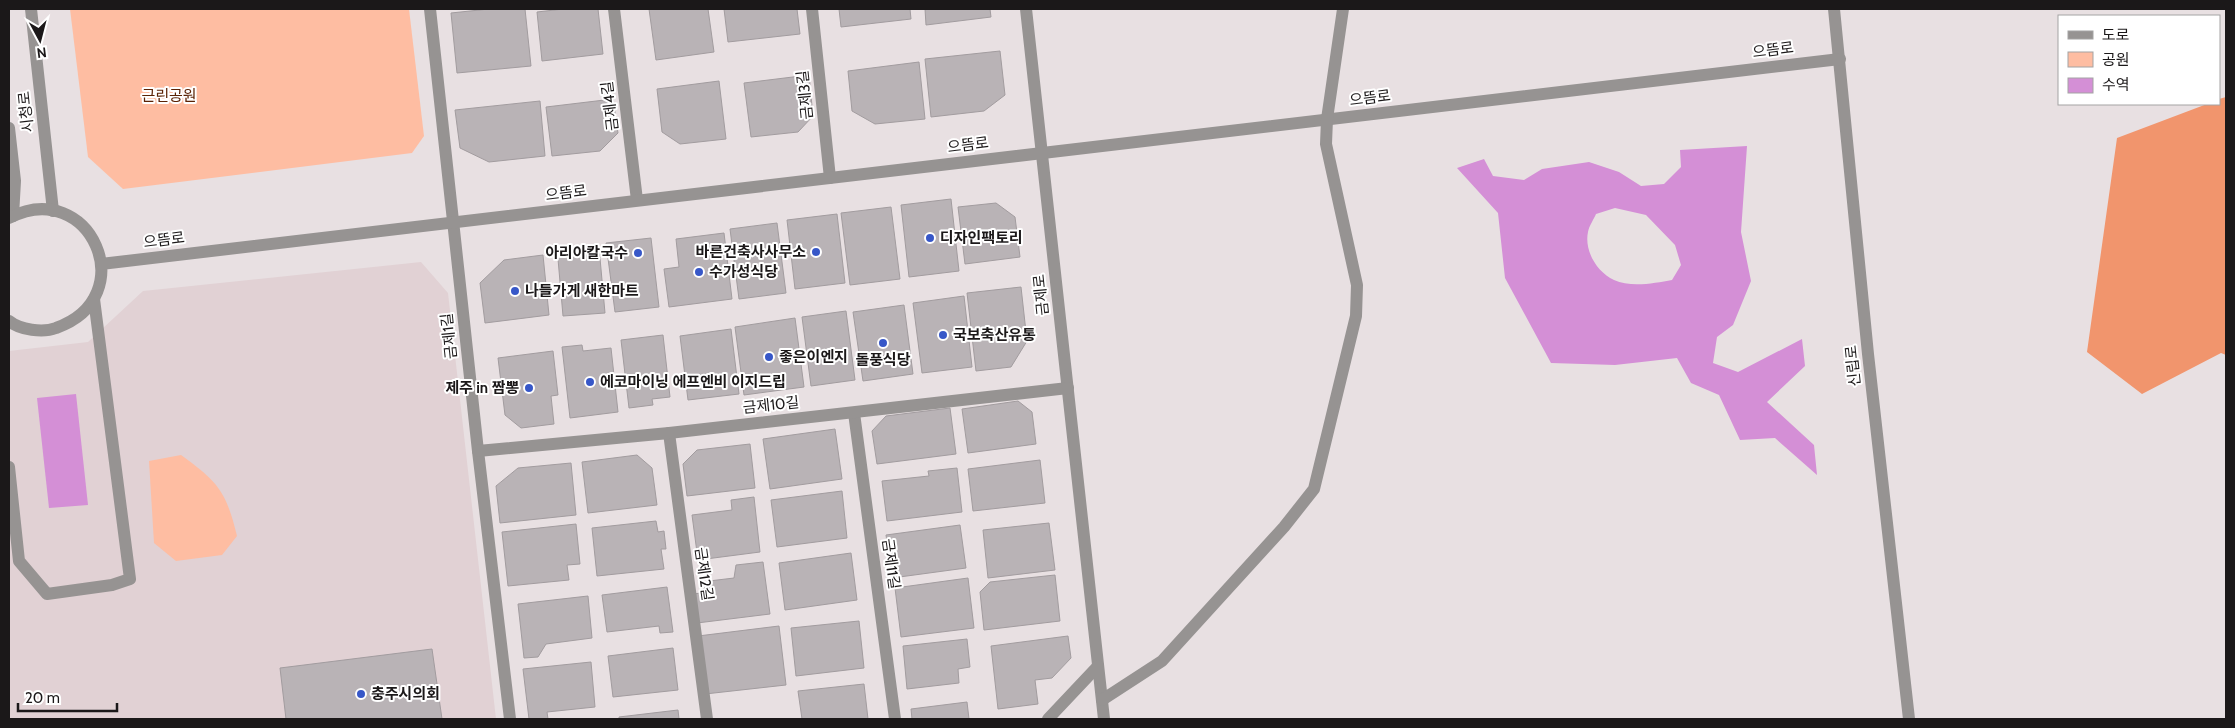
<svg xmlns="http://www.w3.org/2000/svg" width="2235" height="728" font-family="Cabin,'Noto Sans KR',sans-serif">
	<style>
		.built { fill: #e1d1d4 }
		.green { fill: #febda2 }
		.forest { fill: #f1956d }
		.water { fill: #d48fd6; fill-rule: evenodd }
		.building { fill: #b9b3b6; stroke: #a29c9f }
		.lines { fill: none; stroke-linecap: round; stroke-linejoin: round }
		.minor { stroke: #969392; stroke-width: 12 }
		.poi-dot { fill: #3757c8; stroke: #fff; stroke-width: 2 }
		.labels { text-anchor: middle; dominant-baseline: central; stroke-width: 4; stroke-linejoin: round; paint-order: stroke }
		.street-label { font-size: 15px; fill: #1b1819; stroke: #fff }
		.park-label { font-size: 15px; fill: #5b2204; stroke: #fff }
		.poi-label { font-size: 15px; font-weight: bold; fill: #1b1819; stroke: #fff; text-anchor: start }
	</style>
	<rect width="100%" height="100%" fill="#e8e0e2"/>
	<!-- built -->
	<path class="built" d="M 421,262 L 448,293 L 496,719 L 9,719 L 9,351 L 88,342 L 143,291 Z"/>
	<!-- green -->
	<g class="green">
		<path d="M 70,9 L 409,9 L 424,136 L 412,153 L 123,189 L 88,157 Z"/>
		<path d="M 181,455 C 218,482 226,491 237,536 L 222,555 L 176,561 L 154,543 L 149,461 Z"/>
	</g>
	<!-- forest -->
	<path class="forest" d="M 2226,97 L 2226,355 L 2221,353 L 2142,394 L 2087,352 L 2117,138 L 2207,104 L 2219,104 L 2219,99 Z"/>
	<!-- water -->
	<g class="water">
		<path d="M 1747,146 L 1741,232 L 1751,281 L 1733,325 L 1717,337 L 1713,363 L 1738,372 L 1802,339 L 1805,366 L 1767,402 L 1814,445 L 1817,475 L 1775,438 L 1740,440 L 1719,395 L 1691,383 L 1677,358 L 1615,365 L 1551,363 L 1505,278 L 1498,213 L 1457,168 L 1484,159 L 1493,176 L 1524,180 L 1542,169 L 1589,162 L 1619,172 L 1641,186 L 1664,184 L 1681,167 L 1680,150 ZM 1615,208 L 1646,215 L 1675,245 L 1681,265 L 1672,280 C 1655,283 1631,288 1614,280 C 1597,272 1584,251 1588,232 C 1589,226 1594,219 1596,214 Z"/>
		<path d="M 76,394 L 88,505 L 49,508 L 37,398 Z"/>
	</g>
	<!-- building -->
	<g class="building">
		<path d="M 489,9 L 525,9 L 531,66 L 457,73 L 451,13 Z"/>
		<path d="M 563,9 L 598,9 L 603,54 L 542,61 L 537,12 Z"/>
		<path d="M 649,9 L 708,9 L 714,52 L 656,60 Z"/>
		<path d="M 724,9 L 797,9 L 800,34 L 728,42 Z"/>
		<path d="M 839,9 L 910,9 L 911,19 L 841,27 Z"/>
		<path d="M 925,9 L 990,9 L 991,17 L 926,25 Z"/>
		<path d="M 1000,51 L 1005,95 L 984,111 L 931,117 L 925,59 Z"/>
		<path d="M 919,62 L 925,119 L 875,124 L 852,111 L 848,71 Z"/>
		<path d="M 809,75 L 813,116 L 798,132 L 751,137 L 744,83 Z"/>
		<path d="M 719,81 L 726,139 L 680,144 L 662,132 L 657,89 Z"/>
		<path d="M 613,99 L 618,133 L 600,151 L 552,156 L 546,107 Z"/>
		<path d="M 540,101 L 545,156 L 489,162 L 460,148 L 455,110 Z"/>
		<path d="M 951,199 L 959,271 L 909,277 L 901,205 Z"/>
		<path d="M 996,203 L 1015,217 L 1020,257 L 965,264 L 958,207 Z"/>
		<path d="M 891,207 L 900,279 L 850,285 L 841,213 Z"/>
		<path d="M 837,214 L 845,283 L 795,289 L 787,220 Z"/>
		<path d="M 777,223 L 786,293 L 739,299 L 730,229 Z"/>
		<path d="M 724,233 L 732,299 L 669,307 L 664,269 L 679,267 L 676,239 Z"/>
		<path d="M 651,238 L 659,307 L 615,312 L 606,243 Z"/>
		<path d="M 599,247 L 605,313 L 563,316 L 558,259 L 568,249 Z"/>
		<path d="M 543,255 L 549,315 L 485,323 L 480,283 L 504,260 Z"/>
		<path d="M 1021,287 L 1027,341 L 1011,367 L 976,371 L 967,293 Z"/>
		<path d="M 964,296 L 972,367 L 922,373 L 913,303 Z"/>
		<path d="M 904,305 L 913,374 L 863,381 L 853,312 Z"/>
		<path d="M 846,311 L 855,380 L 811,386 L 802,317 Z"/>
		<path d="M 795,318 L 804,387 L 744,395 L 735,327 Z"/>
		<path d="M 731,329 L 739,394 L 688,400 L 680,336 Z"/>
		<path d="M 663,335 L 670,397 L 652,399 L 653,405 L 629,408 L 621,340 Z"/>
		<path d="M 582,345 L 583,351 L 611,348 L 618,412 L 570,418 L 562,347 Z"/>
		<path d="M 553,351 L 558,395 L 551,396 L 554,424 L 521,428 L 505,415 L 498,358 Z"/>
		<path d="M 1018,401 L 1032,412 L 1036,444 L 968,453 L 962,409 Z"/>
		<path d="M 950,408 L 956,454 L 877,464 L 872,431 L 886,416 Z"/>
		<path d="M 835,429 L 842,479 L 770,489 L 763,439 Z"/>
		<path d="M 750,444 L 755,488 L 687,496 L 683,464 L 697,450 Z"/>
		<path d="M 637,455 L 652,468 L 657,505 L 588,513 L 582,462 Z"/>
		<path d="M 1040,460 L 1045,503 L 973,511 L 968,469 Z"/>
		<path d="M 571,463 L 576,515 L 500,523 L 496,486 L 518,468 Z"/>
		<path d="M 957,468 L 962,512 L 887,521 L 882,481 L 929,476 L 928,471 Z"/>
		<path d="M 842,491 L 847,538 L 777,547 L 771,500 Z"/>
		<path d="M 754,497 L 760,552 L 698,560 L 692,515 L 732,510 L 731,500 Z"/>
		<path d="M 656,521 L 658,532 L 664,531 L 666,549 L 661,549 L 664,569 L 597,576 L 592,528 Z"/>
		<path d="M 1049,523 L 1055,570 L 988,578 L 983,530 Z"/>
		<path d="M 576,524 L 580,564 L 567,565 L 569,580 L 508,586 L 502,532 Z"/>
		<path d="M 960,525 L 966,568 L 892,578 L 886,535 Z"/>
		<path d="M 851,553 L 857,600 L 785,610 L 779,563 Z"/>
		<path d="M 763,562 L 770,614 L 697,623 L 693,594 L 701,593 L 709,581 L 734,578 L 736,565 Z"/>
		<path d="M 1055,575 L 1060,621 L 984,630 L 980,592 L 990,582 Z"/>
		<path d="M 968,578 L 974,628 L 901,637 L 895,588 Z"/>
		<path d="M 667,587 L 673,632 L 660,633 L 659,626 L 607,632 L 602,595 Z"/>
		<path d="M 588,596 L 592,638 L 546,644 L 538,657 L 524,658 L 518,604 Z"/>
		<path d="M 859,621 L 864,668 L 796,676 L 791,628 Z"/>
		<path d="M 779,626 L 786,685 L 705,694 L 698,636 Z"/>
		<path d="M 1068,636 L 1071,658 L 1052,678 L 1035,680 L 1038,704 L 998,709 L 991,646 Z"/>
		<path d="M 967,639 L 970,667 L 958,669 L 959,683 L 907,689 L 903,646 Z"/>
		<path d="M 673,648 L 678,690 L 613,697 L 608,656 Z"/>
		<path d="M 432,649 L 442,719 L 286,719 L 280,668 Z"/>
		<path d="M 591,662 L 595,707 L 547,712 L 548,719 L 529,719 L 523,669 Z"/>
		<path d="M 864,684 L 868,719 L 802,719 L 798,691 Z"/>
		<path d="M 967,702 L 969,719 L 912,719 L 911,709 Z"/>
		<path d="M 678,710 L 679,719 L 619,719 L 619,717 Z"/>
	</g>
	<g class="lines">
		<!-- minor -->
		<g class="minor">
			<path d="M 31,9 L 53,211"/>
			<path d="M 430,9 L 478,451 L 510,719"/>
			<path d="M 614,9 L 637,200"/>
			<path d="M 812,9 L 830,178"/>
			<path d="M 1026,9 L 1104,719"/>
			<path d="M 1834,9 L 1868,354 L 1909,719"/>
			<path d="M 9,128 L 15,181 L 13,216"/>
			<path d="M 9,218 C 90,176 144,297 56,328 C 43,333 20,330 9,321"/>
			<path d="M 101,264 L 1840,59"/>
			<path d="M 854,413 L 895,719"/>
			<path d="M 669,433 L 707,719"/>
			<path d="M 478,451 L 669,433 L 1068,388"/>
			<path d="M 9,467 L 19,561 L 47,594 L 112,585 L 130,579 L 94,299"/>
			<path d="M 1102,700 L 1162,661 L 1284,527 L 1314,489 L 1356,316 L 1357,285 L 1326,144 L 1327,119 L 1343,9"/>
			<path d="M 1048,719 L 1098,666"/>
		</g>
	</g>
	<!-- markers -->
	<g class="poi-dot">
		<circle cx="930" cy="238" r="5"/>
		<circle cx="816" cy="252" r="5"/>
		<circle cx="638" cy="253" r="5"/>
		<circle cx="699" cy="272" r="5"/>
		<circle cx="515" cy="291" r="5"/>
		<circle cx="943" cy="335" r="5"/>
		<circle cx="883" cy="343" r="5"/>
		<circle cx="769" cy="357" r="5"/>
		<circle cx="590" cy="382" r="5"/>
		<circle cx="529" cy="388" r="5"/>
		<circle cx="361" cy="694" r="5"/>
	</g>
	<g class="labels">
		<!-- street labels -->
		<g class="street-label">
			<text transform="translate(1773 50) rotate(-7)">으뜸로</text>
			<text transform="translate(805 95) rotate(-96)">금제3길</text>
			<text transform="translate(1370 98) rotate(-7)">으뜸로</text>
			<text transform="translate(610 106) rotate(-97)">금제4길</text>
			<text transform="translate(26 112) rotate(-96)">시청로</text>
			<text transform="translate(968 145) rotate(-7)">으뜸로</text>
			<text transform="translate(566 193) rotate(-7)">으뜸로</text>
			<text transform="translate(164 240) rotate(-7)">으뜸로</text>
			<text transform="translate(1041 295) rotate(-96)">금제로</text>
			<text transform="translate(449 336) rotate(-96)">금제1길</text>
			<text transform="translate(1853 366) rotate(-96)">신립로</text>
			<text transform="translate(771 405) rotate(-6)">금제10길</text>
			<text transform="translate(891 564) rotate(82)">금제11길</text>
			<text transform="translate(704 574) rotate(82)">금제12길</text>
		</g>
		<!-- park labels -->
		<g class="park-label">
			<text x="169" y="96">근린공원</text>
		</g>
		<!-- poi labels -->
		<g class="poi-label">
			<text x="940" y="238">디자인팩토리</text>
			<text x="806" y="252" text-anchor="end">바른건축사사무소</text>
			<text x="628" y="253" text-anchor="end">아리아칼국수</text>
			<text x="709" y="272">수가성식당</text>
			<text x="525" y="291">나들가게 새한마트</text>
			<text x="953" y="335">국보축산유통</text>
			<text x="779" y="357">좋은이엔지</text>
			<text x="883" y="360" text-anchor="middle">돌풍식당</text>
			<text x="600" y="382">에코마이닝 에프엔비 이지드립</text>
			<text x="519" y="388" text-anchor="end">제주 in 짬뽕</text>
			<text x="371" y="694">충주시의회</text>
		</g>
	</g>
	<!-- border -->
	<rect width="2235" height="728" fill="none" stroke="#1b1819" stroke-width="20"/>
	<!-- legend -->
	<rect x="2058" y="15" width="162" height="90" fill="#ffffff" stroke="#a4a3a3"/>
	<rect x="2068" y="31" width="25" height="8" fill="#969392" stroke="#a4a3a3"/>
	<text x="2102" y="40" font-size="15" fill="#1b1819">도로</text>
	<rect x="2068" y="52" width="25" height="15" fill="#febda2" stroke="#a4a3a3"/>
	<text x="2102" y="65" font-size="15" fill="#1b1819">공원</text>
	<rect x="2068" y="78" width="25" height="15" fill="#d48fd6" stroke="#a4a3a3"/>
	<text x="2102" y="90" font-size="15" fill="#1b1819">수역</text>
	<!-- north arrow -->
	<g transform="translate(40 40) rotate(173)" stroke="#ffffff" stroke-width="4" paint-order="stroke">
	<path d="M0-4L9 19L0 12L-9 19Z" fill="#1b1819"/>
	<text y="-8" font-size="14" font-weight="bold" text-anchor="middle" fill="#1b1819">N</text>
	</g>
	<!-- scale -->
	<path d="M18 703v8h99v-8" fill="none" stroke="#1b1819" stroke-width="2.5"/>
	<text x="25" y="703" font-size="15" fill="#1b1819" stroke="#ffffff" stroke-width="4" paint-order="stroke">20 m</text>
</svg>
